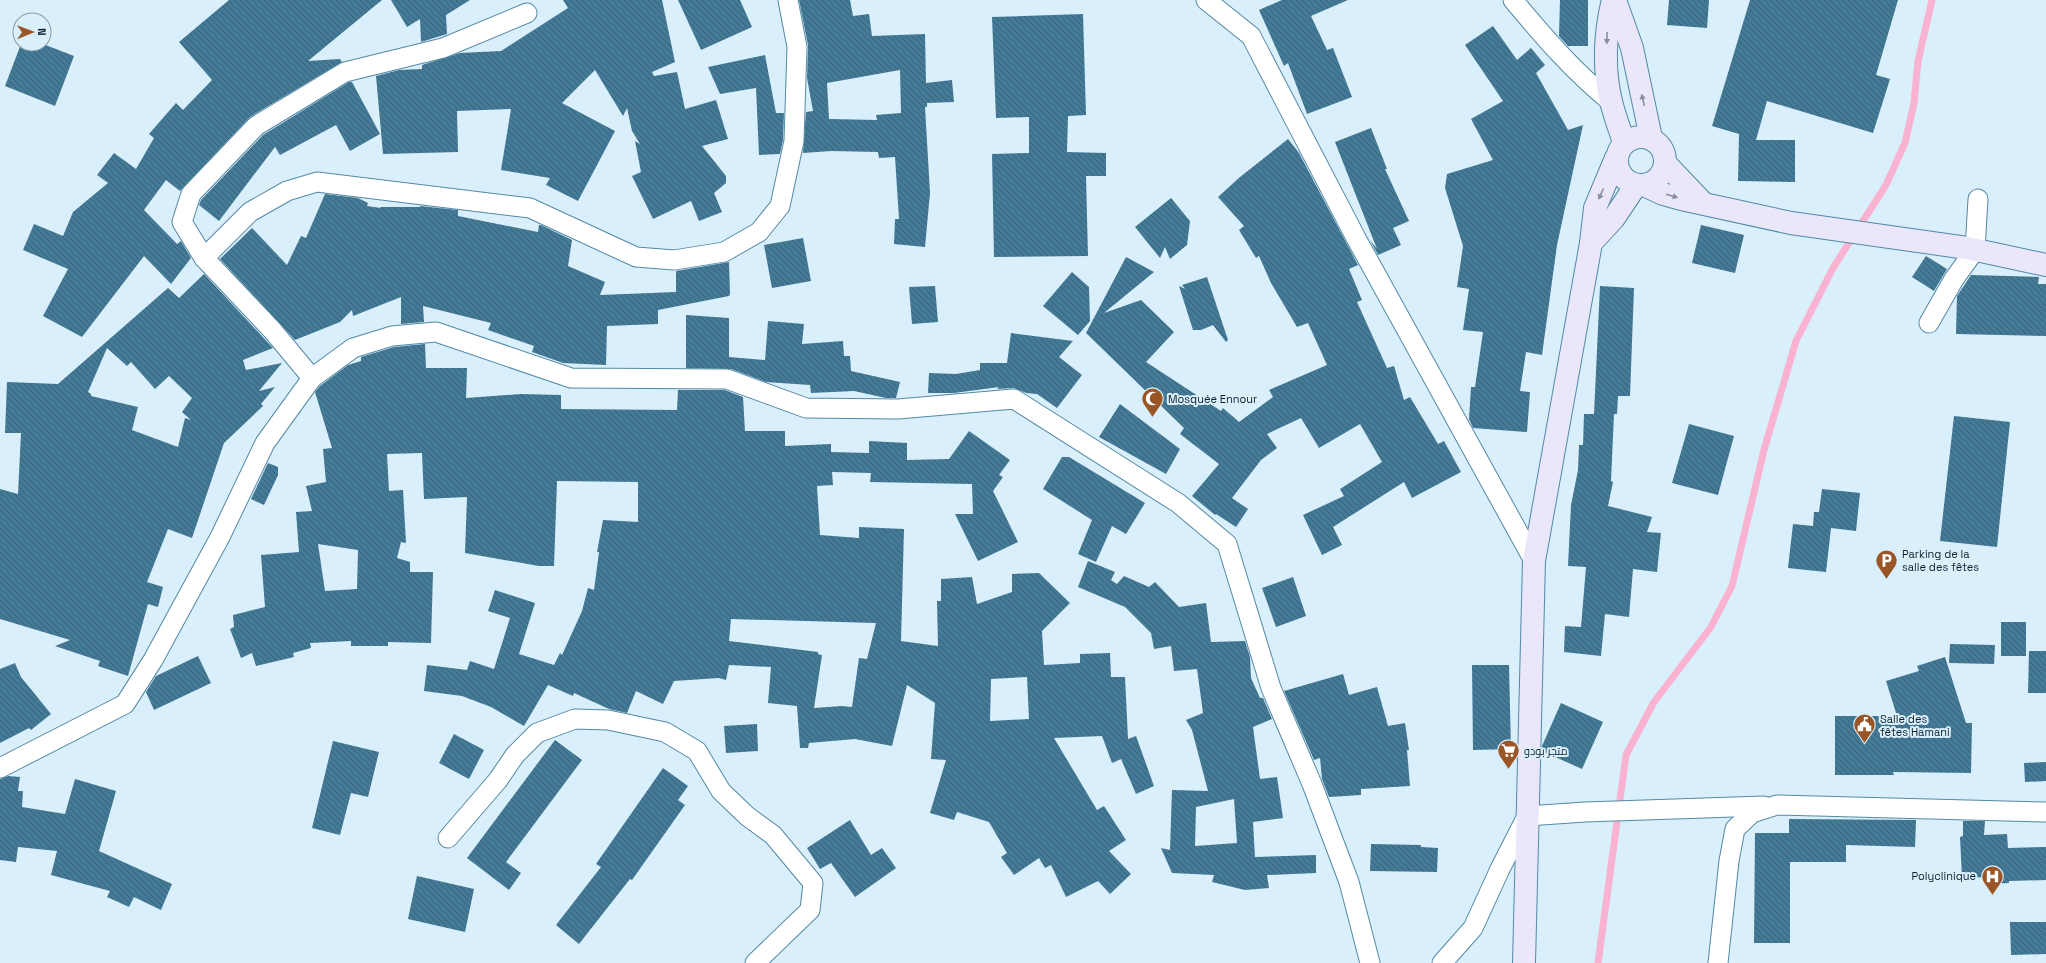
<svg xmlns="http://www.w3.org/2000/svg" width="2046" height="963" font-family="'Space Grotesk',Cairo,sans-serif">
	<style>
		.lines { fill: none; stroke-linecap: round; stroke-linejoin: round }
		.stream { stroke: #f9b2d0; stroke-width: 7 }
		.building { fill: url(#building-back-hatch); fill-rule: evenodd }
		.street-casing { stroke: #5389a5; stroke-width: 21 }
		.secondary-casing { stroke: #5389a5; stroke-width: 24 }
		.street { stroke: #fff; stroke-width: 19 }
		.secondary { stroke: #eae7fb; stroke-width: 22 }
		.oneway { fill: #868e9e }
		.labels { text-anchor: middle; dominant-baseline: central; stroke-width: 4; stroke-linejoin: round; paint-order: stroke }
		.poi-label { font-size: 11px; fill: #0b212d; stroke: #d9effb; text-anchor: start }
	</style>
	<defs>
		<pattern id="building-back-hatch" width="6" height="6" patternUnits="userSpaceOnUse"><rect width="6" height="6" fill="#447a96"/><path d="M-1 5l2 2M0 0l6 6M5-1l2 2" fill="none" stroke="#37647b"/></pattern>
	</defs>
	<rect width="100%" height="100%" fill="#d9effb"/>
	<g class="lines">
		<!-- stream -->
		<path class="stream" d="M 1598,963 L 1626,755 L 1654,702 L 1711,627 L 1732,586 L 1764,450 L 1796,341 L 1833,268 L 1886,185 L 1905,143 L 1914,103 L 1918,61 L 1932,0"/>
	</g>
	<!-- building -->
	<g class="building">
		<path d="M 229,0 L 382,0 L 308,61 L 340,59 L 342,62 L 250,117 L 180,191 L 166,180 L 144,210 L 177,244 L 181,241 L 191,258 L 171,284 L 144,256 L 82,337 L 43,316 L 68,269 L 23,250 L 34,224 L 63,236 L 73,212 L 108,183 L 97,175 L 114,153 L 136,169 L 154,138 L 149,134 L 176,103 L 183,110 L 212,80 L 179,42 Z"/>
		<path d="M 391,0 L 470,0 L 446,15 L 447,34 L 421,42 L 420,19 L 407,27 Z"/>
		<path d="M 563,0 L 662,0 L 675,62 L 652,72 L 654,76 L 677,72 L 685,109 L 716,100 L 728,139 L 702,146 L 726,176 L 726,183 L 714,193 L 722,212 L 699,221 L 691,201 L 653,219 L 632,176 L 641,172 L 635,141 L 640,144 L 632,131 L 627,108 L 623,116 L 595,70 L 562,103 L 615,131 L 578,201 L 546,185 L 550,178 L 501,170 L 511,109 L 457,111 L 458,152 L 383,154 L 376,76 L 399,70 L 422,69 L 422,65 L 460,53 L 501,51 L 568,8 Z"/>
		<path d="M 678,0 L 740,0 L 752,27 L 701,50 Z"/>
		<path d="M 799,0 L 850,0 L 853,16 L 869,14 L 872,36 L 925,34 L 926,83 L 952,80 L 954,102 L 927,103 L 927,107 L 925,107 L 930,193 L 925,247 L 894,244 L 895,219 L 899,219 L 895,157 L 879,158 L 878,152 L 831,151 L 803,153 L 806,112 L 813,111 L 807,78 L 808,45 ZM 900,70 L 901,113 L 876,115 L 877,120 L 829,119 L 827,83 Z"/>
		<path d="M 1282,0 L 1348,0 L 1311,16 L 1327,50 L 1333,48 L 1352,97 L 1307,114 L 1288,63 L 1284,66 L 1259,10 Z"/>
		<path d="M 1560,0 L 1588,0 L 1588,46 L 1568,46 L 1559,36 Z"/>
		<path d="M 1669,0 L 1709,0 L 1707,28 L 1667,25 Z"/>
		<path d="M 1750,0 L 1898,0 L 1876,75 L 1890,79 L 1873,133 L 1767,101 L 1756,140 L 1795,140 L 1795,182 L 1738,181 L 1739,134 L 1712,126 Z"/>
		<path d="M 1083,14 L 1086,115 L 1068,116 L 1067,152 L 1106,153 L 1106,176 L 1086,176 L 1088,256 L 994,257 L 992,154 L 1029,153 L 1029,117 L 996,118 L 992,17 Z"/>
		<path d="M 1493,26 L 1517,60 L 1531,48 L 1545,65 L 1536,73 L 1568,130 L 1583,125 L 1557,245 L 1542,355 L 1526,352 L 1520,391 L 1530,392 L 1527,432 L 1473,428 L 1469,419 L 1471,387 L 1475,387 L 1483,332 L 1463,330 L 1469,289 L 1457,287 L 1463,246 L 1445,188 L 1447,174 L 1493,160 L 1471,119 L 1503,101 L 1465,45 Z"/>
		<path d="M 21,44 L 43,44 L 74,56 L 55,106 L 5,86 Z"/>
		<path d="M 765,55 L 776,113 L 784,113 L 783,140 L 780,154 L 759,155 L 756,88 L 720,94 L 708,67 Z"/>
		<path d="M 349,82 L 352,82 L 380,134 L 350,151 L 336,125 L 280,155 L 275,147 L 219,221 L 199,205 L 201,200 L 263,135 Z"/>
		<path d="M 1371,128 L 1387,169 L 1385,169 L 1409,221 L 1393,228 L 1401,245 L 1378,255 L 1370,240 L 1377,249 L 1335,142 Z"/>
		<path d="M 1288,139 L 1299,153 L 1358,265 L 1349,269 L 1362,300 L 1357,302 L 1387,368 L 1394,366 L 1404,400 L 1410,397 L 1438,444 L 1444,441 L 1461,472 L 1412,498 L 1404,482 L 1333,527 L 1342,545 L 1322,555 L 1303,515 L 1344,496 L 1340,489 L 1382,462 L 1360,424 L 1319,448 L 1301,418 L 1267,434 L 1277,448 L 1261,460 L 1232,498 L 1248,509 L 1236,527 L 1216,514 L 1215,515 L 1192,496 L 1219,464 L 1180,434 L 1184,428 L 1086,333 L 1126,257 L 1154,272 L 1104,313 L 1141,300 L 1174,332 L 1146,362 L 1221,411 L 1223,408 L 1239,422 L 1273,397 L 1269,390 L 1327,365 L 1308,323 L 1297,327 L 1271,283 L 1259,256 L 1256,258 L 1239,230 L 1244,226 L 1218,197 L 1240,177 Z"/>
		<path d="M 325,194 L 358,198 L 368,203 L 367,206 L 381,208 L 380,207 L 420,207 L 420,206 L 458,210 L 458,216 L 538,232 L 539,225 L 541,225 L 572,240 L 568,266 L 605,282 L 600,295 L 676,292 L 676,271 L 729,262 L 730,294 L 729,296 L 658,310 L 658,324 L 607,326 L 606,365 L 563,363 L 532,352 L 534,346 L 488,330 L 491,323 L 423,306 L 424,322 L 401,324 L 401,297 L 353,316 L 352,310 L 340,322 L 295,340 L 220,259 L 252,228 L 287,265 L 301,236 L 306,238 Z"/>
		<path d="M 1171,198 L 1190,221 L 1187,245 L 1170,259 L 1165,247 L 1160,258 L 1135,227 Z"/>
		<path d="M 1701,225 L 1744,235 L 1735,273 L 1692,263 Z"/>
		<path d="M 803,238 L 811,281 L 772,288 L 764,245 Z"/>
		<path d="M 1926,256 L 1947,269 L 1934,291 L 1912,277 Z"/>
		<path d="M 1072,272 L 1089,287 L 1090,321 L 1078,335 L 1043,306 Z"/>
		<path d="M 204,274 L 273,348 L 243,360 L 246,370 L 282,363 L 259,391 L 275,387 L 261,404 L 263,406 L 224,443 L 192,538 L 168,529 L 147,582 L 163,587 L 158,607 L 148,604 L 128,676 L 98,666 L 100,661 L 55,646 L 70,640 L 0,619 L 0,489 L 18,494 L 21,433 L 5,433 L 7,382 L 58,384 L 168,288 L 179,298 ZM 107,348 L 127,366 L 131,362 L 155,389 L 169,376 L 192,398 L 182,412 L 191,420 L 185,418 L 178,447 L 132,430 L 138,407 L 91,396 L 91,394 L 88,392 Z"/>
		<path d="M 1971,275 L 2039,277 L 2038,284 L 2046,284 L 2046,336 L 1956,334 L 1957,296 Z"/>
		<path d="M 1207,277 L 1228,340 L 1226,342 L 1213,325 L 1201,330 L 1193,330 L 1179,286 L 1185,289 L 1182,285 Z"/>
		<path d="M 935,286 L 938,322 L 912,324 L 909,287 Z"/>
		<path d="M 1600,286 L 1634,288 L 1630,396 L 1618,396 L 1617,414 L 1614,414 L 1611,481 L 1613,482 L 1608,506 L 1652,517 L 1647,532 L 1661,533 L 1657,572 L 1633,569 L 1629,617 L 1605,614 L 1601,656 L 1564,652 L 1565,626 L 1581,627 L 1586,567 L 1568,566 L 1571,505 L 1578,470 L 1579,445 L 1583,445 L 1584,414 L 1594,414 Z"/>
		<path d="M 686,315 L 729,318 L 729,357 L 765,360 L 768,321 L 804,324 L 802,344 L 843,341 L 844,356 L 850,356 L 851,371 L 900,382 L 896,398 L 886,398 L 854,391 L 811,393 L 810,385 L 766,382 L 731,369 L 686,368 Z"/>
		<path d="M 1011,333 L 1073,341 L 1059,357 L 1082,375 L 1057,408 L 1037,394 L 1026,393 L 1014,388 L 997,389 L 999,387 L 954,393 L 928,393 L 929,373 L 956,374 L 980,370 L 980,363 L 1007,363 Z"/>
		<path d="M 425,344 L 426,368 L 467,368 L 466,398 L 521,394 L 561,395 L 561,409 L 677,410 L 678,390 L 725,390 L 743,397 L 745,431 L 785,431 L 785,446 L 831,444 L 831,452 L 869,453 L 869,441 L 907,443 L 907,460 L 949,459 L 969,431 L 1010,460 L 999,475 L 1003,477 L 993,491 L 1018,542 L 978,561 L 955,514 L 973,514 L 972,484 L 870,482 L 871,473 L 832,472 L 833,485 L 817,486 L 820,535 L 859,538 L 859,527 L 904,529 L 901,641 L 938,646 L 937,601 L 941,601 L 941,579 L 972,577 L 977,604 L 1012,592 L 1012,574 L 1039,573 L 1070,603 L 1042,631 L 1044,665 L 1080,663 L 1080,654 L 1110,653 L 1111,677 L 1125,677 L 1128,739 L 1136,736 L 1154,786 L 1136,794 L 1121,759 L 1112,763 L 1102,736 L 1054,738 L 1097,810 L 1104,806 L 1126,840 L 1109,851 L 1131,874 L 1110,894 L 1098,881 L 1066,897 L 1051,865 L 1045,868 L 1039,858 L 1014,875 L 1001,857 L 1007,853 L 989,822 L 957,812 L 954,820 L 930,813 L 946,760 L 931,759 L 935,703 L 907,685 L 892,746 L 855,739 L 809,743 L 808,748 L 800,748 L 797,706 L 768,703 L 771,667 L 729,665 L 726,680 L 719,678 L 674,681 L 663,704 L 636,691 L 627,713 L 609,709 L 574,693 L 573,696 L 548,685 L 524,726 L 491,707 L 462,696 L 424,691 L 427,665 L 467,670 L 470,661 L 494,669 L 510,618 L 488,611 L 495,590 L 535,603 L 519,654 L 554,665 L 560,653 L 562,655 L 582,611 L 588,588 L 594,590 L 599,552 L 597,552 L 603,520 L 638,522 L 638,482 L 557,481 L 554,566 L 539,566 L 465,553 L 467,497 L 424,499 L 422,453 L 387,454 L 389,491 L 403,490 L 406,543 L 401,542 L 397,558 L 410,562 L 410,572 L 433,572 L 431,643 L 388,642 L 388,646 L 351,646 L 351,641 L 310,643 L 311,648 L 293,653 L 294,657 L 256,666 L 252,653 L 241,658 L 230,629 L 234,627 L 233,615 L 265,607 L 261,555 L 299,552 L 296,512 L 312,511 L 306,486 L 326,482 L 323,449 L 332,448 L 315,392 L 320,386 L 348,365 L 361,361 L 361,357 L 394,347 ZM 318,544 L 358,550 L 357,589 L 325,591 ZM 731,619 L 876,623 L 867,659 L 859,658 L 852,707 L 842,706 L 814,708 L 822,655 L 818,654 L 818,652 L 729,641 ZM 1027,677 L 1029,719 L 990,721 L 991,679 Z"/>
		<path d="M 1120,404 L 1180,449 L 1166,474 L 1099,437 Z"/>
		<path d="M 1954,416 L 2010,422 L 1997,547 L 1940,541 Z"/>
		<path d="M 1689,424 L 1734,436 L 1718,495 L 1672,483 Z"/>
		<path d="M 1062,457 L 1069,457 L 1145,503 L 1126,534 L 1112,526 L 1096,562 L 1078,554 L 1092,520 L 1043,489 Z"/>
		<path d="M 268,463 L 278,467 L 278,475 L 264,505 L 251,499 Z"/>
		<path d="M 1822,489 L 1860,493 L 1856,531 L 1831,528 L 1826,572 L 1788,568 L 1793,524 L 1813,526 L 1814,512 L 1819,512 Z"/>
		<path d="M 1088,561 L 1115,572 L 1111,580 L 1117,584 L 1124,576 L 1149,587 L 1155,582 L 1179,607 L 1206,603 L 1211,642 L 1245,641 L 1250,657 L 1251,678 L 1260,698 L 1263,698 L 1272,719 L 1253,727 L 1260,779 L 1277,777 L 1283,818 L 1253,822 L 1255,857 L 1316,855 L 1316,873 L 1267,875 L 1269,888 L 1245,890 L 1212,882 L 1214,875 L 1172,873 L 1161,848 L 1170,850 L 1172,790 L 1208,791 L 1192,730 L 1186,720 L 1203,713 L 1197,669 L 1174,671 L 1171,646 L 1154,649 L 1151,633 L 1125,607 L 1078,587 ZM 1234,799 L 1237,843 L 1195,846 L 1196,807 Z"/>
		<path d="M 1293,577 L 1306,616 L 1276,627 L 1262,588 Z"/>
		<rect x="2001" y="622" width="25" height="34"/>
		<path d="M 1950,644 L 1995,645 L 1994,664 L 1949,663 Z"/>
		<path d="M 2029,651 L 2046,651 L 2046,693 L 2028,693 Z"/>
		<path d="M 198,656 L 211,683 L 154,710 L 146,692 L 156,676 Z"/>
		<path d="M 1945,657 L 1966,723 L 1972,723 L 1971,773 L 1893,772 L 1894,775 L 1835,775 L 1835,716 L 1897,716 L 1886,681 L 1919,671 L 1917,666 Z"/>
		<path d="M 15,663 L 21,677 L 51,714 L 31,730 L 29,728 L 0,743 L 0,669 Z"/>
		<path d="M 1472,665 L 1509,665 L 1511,749 L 1473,750 Z"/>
		<path d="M 1343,674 L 1349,695 L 1377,687 L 1388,726 L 1405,723 L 1409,750 L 1407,750 L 1410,786 L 1361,789 L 1361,795 L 1329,797 L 1322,779 L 1320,758 L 1314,760 L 1284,691 Z"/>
		<path d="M 1561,703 L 1603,722 L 1582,769 L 1542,751 L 1542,746 Z"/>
		<path d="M 757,724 L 758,751 L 726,753 L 724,726 Z"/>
		<path d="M 454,734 L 484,750 L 469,779 L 439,763 Z"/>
		<path d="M 555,740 L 582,760 L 506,862 L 521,873 L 509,890 L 467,858 Z"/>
		<path d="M 333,741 L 379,752 L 368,797 L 351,793 L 340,835 L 312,828 Z"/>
		<path d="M 2046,762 L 2046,781 L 2025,782 L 2024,763 Z"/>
		<path d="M 663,768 L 688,786 L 678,800 L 685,805 L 632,880 L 630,879 L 579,944 L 556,925 L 601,867 L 596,864 Z"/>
		<path d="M 8,776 L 20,777 L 18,791 L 23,791 L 22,807 L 65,814 L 75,779 L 116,791 L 99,851 L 172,884 L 161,910 L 134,897 L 129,907 L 107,897 L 110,891 L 51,875 L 57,851 L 18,847 L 16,862 L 0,860 L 0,779 Z"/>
		<path d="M 1789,819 L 1916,820 L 1915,847 L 1846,845 L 1846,862 L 1790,862 L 1790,943 L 1754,943 L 1755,833 L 1789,833 Z"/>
		<path d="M 850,820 L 871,855 L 882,848 L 896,868 L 855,897 L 831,863 L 820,869 L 807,848 Z"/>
		<path d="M 1963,821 L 1985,821 L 1984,835 L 2007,834 L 2008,848 L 2046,847 L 2046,880 L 2009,881 L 2009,883 L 1988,884 L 1988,877 L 1962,878 L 1960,837 L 1963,836 Z"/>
		<path d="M 1371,844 L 1421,845 L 1421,847 L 1438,848 L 1437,872 L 1370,871 Z"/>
		<path d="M 417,876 L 474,889 L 465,932 L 408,919 Z"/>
		<path d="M 2010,922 L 2046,922 L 2046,954 L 2011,955 Z"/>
	</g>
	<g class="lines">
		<defs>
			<g id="street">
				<path d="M 1206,0 L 1251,36 L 1356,238 L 1534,561"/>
				<path d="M 1513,0 C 1544,37 1573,71 1610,101"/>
				<path d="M 204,258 L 250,212 L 287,191 L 317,182 L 530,208 L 636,257 L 674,260 L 724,252 L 759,232 L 780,206 L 794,141 L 797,47 L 788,0"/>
				<path d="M 1929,323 L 1954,279 L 1975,250 L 1978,199"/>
				<path d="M 312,378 L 273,331 L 204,258 L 182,222 L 191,194 L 256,126 L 345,72 L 443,48 L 527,13"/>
				<path d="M 0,768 L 125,704 L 153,660 L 220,537 L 265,443 L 312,378 L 353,348 L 392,336 L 436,332 L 571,378 L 727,379 L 806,408 L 898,409 L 1014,399 L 1178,503 L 1227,544 L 1271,688 L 1312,784 L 1349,882 L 1370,963"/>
				<path d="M 448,838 L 498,780 L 515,755 L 537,733 L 575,719 L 608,720 L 665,732 L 697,751 L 721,791 L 747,816 L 773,835 L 813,883 L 810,910 L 755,963"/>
				<path d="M 1442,963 L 1473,928 L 1500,869 L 1527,816 L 1585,812 L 1764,806"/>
				<path d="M 1718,963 L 1729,861 L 1735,829 L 1752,813 L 1777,805 L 2046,812"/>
			</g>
			<g id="secondary">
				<path d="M 1613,0 C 1605,31 1603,69 1611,101 C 1614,115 1620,129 1624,143"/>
				<path d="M 1615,0 L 1632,48 L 1651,138"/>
				<circle cx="1641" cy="161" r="24"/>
				<path d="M 1665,163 L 1702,202"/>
				<path d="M 1644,185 L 1663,194 L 1681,199 L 1791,223 L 1967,248 L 2046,265"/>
				<path d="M 1591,243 L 1614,218 L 1636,185"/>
				<path d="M 1524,963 L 1534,561 L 1591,243 L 1595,208 L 1616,158"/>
			</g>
		</defs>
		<!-- street casing -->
		<use href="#street" class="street-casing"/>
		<!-- secondary casing -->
		<use href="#secondary" class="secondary-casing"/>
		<!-- street -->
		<use href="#street" class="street"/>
		<!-- secondary -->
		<use href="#secondary" class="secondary"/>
	</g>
	<!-- one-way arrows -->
	<defs><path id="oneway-solid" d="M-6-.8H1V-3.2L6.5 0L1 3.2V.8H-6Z"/></defs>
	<g class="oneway">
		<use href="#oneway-solid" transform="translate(1607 38) rotate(91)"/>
		<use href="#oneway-solid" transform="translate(1643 100) rotate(-103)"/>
		<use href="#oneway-solid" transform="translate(1601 194) rotate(114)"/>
		<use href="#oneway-solid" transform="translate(1672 196) rotate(16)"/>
	</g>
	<!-- icons -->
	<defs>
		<symbol id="mosque-pin" viewBox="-11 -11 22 30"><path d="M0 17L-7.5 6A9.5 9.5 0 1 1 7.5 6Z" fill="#995526" stroke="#d9effb"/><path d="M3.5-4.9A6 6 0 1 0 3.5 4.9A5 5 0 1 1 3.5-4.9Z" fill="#fff"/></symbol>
		<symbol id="parking-pin" viewBox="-11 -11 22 30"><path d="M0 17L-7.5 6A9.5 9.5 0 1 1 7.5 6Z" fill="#995526" stroke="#d9effb"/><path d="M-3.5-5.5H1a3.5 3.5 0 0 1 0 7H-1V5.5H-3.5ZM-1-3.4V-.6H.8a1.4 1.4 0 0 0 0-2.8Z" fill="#fff"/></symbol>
		<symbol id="civic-pin" viewBox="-11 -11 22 30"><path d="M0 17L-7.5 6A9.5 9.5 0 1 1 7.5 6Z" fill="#995526" stroke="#d9effb"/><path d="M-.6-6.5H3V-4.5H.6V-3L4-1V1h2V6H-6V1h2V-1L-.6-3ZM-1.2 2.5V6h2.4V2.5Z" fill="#fff"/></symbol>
		<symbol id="supermarket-pin" viewBox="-11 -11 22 30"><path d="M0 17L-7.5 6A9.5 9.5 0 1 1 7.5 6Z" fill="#995526" stroke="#d9effb"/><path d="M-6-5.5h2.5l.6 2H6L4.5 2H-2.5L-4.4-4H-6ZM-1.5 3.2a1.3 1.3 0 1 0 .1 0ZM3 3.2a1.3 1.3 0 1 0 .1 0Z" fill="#fff"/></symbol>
		<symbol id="hospital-pin" viewBox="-11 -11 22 30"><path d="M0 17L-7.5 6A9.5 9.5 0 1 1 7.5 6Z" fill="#995526" stroke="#d9effb"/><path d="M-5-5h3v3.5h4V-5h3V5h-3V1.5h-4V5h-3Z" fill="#fff"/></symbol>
	</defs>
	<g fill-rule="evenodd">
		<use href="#mosque-pin" x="1140" y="386" width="25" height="34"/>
		<use href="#parking-pin" x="1874" y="548" width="25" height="34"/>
		<use href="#civic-pin" x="1852" y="712" width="25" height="34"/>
		<use href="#supermarket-pin" x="1496" y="738" width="25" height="34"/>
		<use href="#hospital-pin" x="1980" y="864" width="25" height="34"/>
	</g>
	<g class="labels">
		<!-- poi labels -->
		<g class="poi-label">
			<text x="1168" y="399">Mosquée Ennour</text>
			<text x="1902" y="554">Parking de la<tspan x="1902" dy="13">salle des fêtes</tspan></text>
			<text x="1880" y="719">Salle des<tspan x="1880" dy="13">fêtes Hamani</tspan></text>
			<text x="1524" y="751">متجر بودو</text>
			<text x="1976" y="876" text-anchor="end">Polyclinique</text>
		</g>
	</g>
	<!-- north arrow -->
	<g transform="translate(32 32) rotate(89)"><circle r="19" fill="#d9effb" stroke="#879da9"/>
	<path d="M0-3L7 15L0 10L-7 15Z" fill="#995526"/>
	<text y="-6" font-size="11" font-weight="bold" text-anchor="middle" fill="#0b212d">N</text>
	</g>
</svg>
